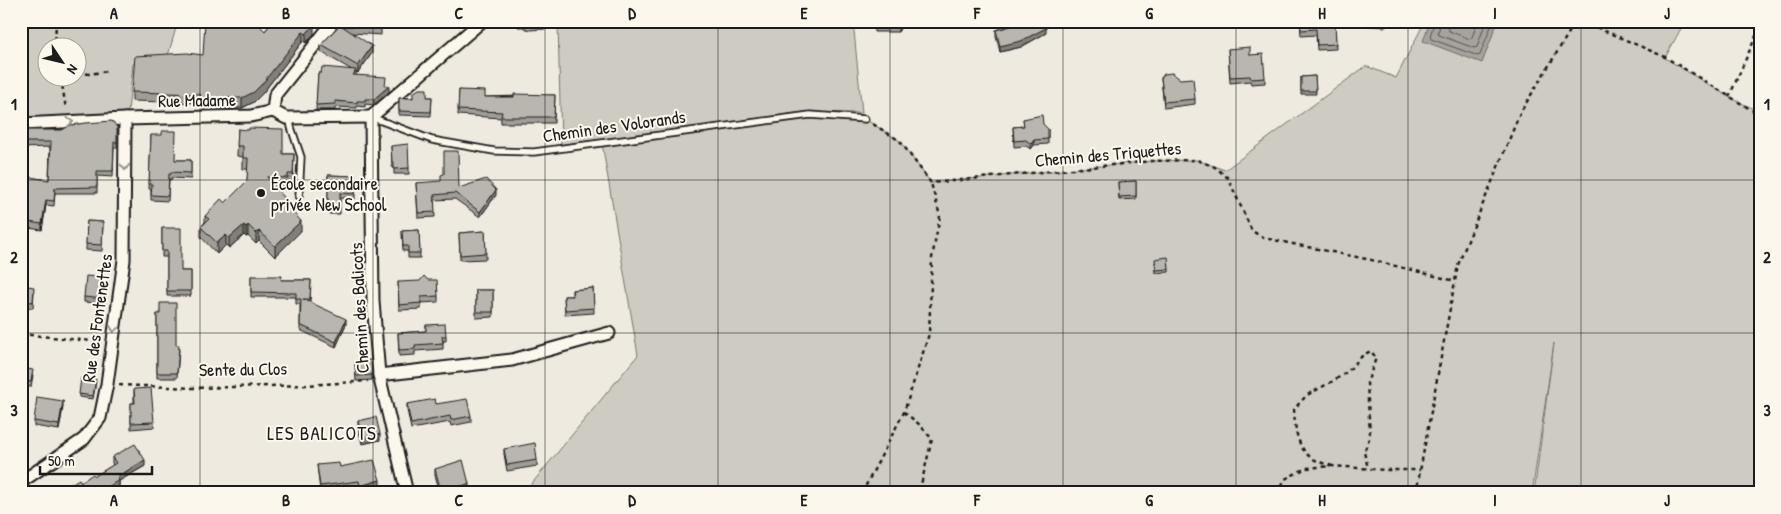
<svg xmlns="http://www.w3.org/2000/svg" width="1781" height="514" font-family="'Patrick Hand',sans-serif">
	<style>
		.green { fill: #ceccc2; stroke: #75746f; fill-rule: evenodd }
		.water { fill: #a6a39d; stroke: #6f6d69 }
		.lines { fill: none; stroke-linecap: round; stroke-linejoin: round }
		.shore { stroke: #535250; stroke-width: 1 }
		.service-casing { stroke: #1c1c1c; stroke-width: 9 }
		.minor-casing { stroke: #1c1c1c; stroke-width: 15 }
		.path { stroke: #1c1c1c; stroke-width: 2.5; stroke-dasharray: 4 4; stroke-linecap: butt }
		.service { stroke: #fbf7ec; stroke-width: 5.5 }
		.minor { stroke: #fbf7ec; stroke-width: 11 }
		.wall { fill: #9f9d96; stroke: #1c1c1c }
		.shaded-wall { fill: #827f7a; stroke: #1c1c1c }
		.building { fill: #b9b6af; stroke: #1c1c1c }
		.oneway { stroke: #97948e }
		.grid { fill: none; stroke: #1c1c1c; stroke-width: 1; stroke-opacity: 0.55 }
		.poi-dot { fill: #1c1c1c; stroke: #fbf7ec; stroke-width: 2 }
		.labels { text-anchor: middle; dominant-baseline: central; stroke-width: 4; stroke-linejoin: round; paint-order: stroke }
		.street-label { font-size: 18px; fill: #1c1c1c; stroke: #fbf7ec }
		.poi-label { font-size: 18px; fill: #1c1c1c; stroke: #fbf7ec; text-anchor: start }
		.neighbourhood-label { font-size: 19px; letter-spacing: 1px; fill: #1c1c1c; stroke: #fbf7ec }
		.neatline { fill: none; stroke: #1c1c1c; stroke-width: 2 }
		.grid-label { font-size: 16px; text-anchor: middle; font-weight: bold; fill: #1c1c1c }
	</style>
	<rect width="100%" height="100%" fill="#eeeadf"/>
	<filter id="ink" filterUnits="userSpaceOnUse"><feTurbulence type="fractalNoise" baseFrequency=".02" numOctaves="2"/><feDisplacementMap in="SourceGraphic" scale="10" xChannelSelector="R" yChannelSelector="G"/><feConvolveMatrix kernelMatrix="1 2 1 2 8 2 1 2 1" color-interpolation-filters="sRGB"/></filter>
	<g filter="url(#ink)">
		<!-- green -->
		<g class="green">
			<path d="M 21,21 L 178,21 L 167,59 L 133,64 L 128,112 L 67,117 L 21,124 ZM 48,48 L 78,48 L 78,78 L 48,78 Z"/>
			<path d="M 558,21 L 853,21 L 862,113 L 805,112 L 561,145 Z"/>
			<path d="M 1425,21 L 1685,21 L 1665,58 L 1729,97 L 1760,112 L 1760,493 L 1534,493 L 1554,343 L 1532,493 L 524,493 L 638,355 L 602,143 L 804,116 L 865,119 L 900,141 L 931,183 L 1152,161 L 1197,160 L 1225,170 L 1366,66 L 1396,78 Z"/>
		</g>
		<!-- water -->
		<path class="water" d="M 1430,21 L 1498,21 L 1482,63 L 1423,41 Z"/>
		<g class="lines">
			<!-- shore -->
			<g class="shore">
				<path d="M 1435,21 L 1430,36 L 1431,39 L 1478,56 L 1480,55 L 1493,21"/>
				<path d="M 1441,21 L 1438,33 L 1439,35 L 1474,48 L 1477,47 L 1486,21"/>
				<path d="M 1448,21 L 1449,31 L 1470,39 L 1472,37 L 1478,21"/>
			</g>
			<defs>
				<g id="service">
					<path d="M 371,117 L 432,140 L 494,151 L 534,152 L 810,115 L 865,119"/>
					<path d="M 290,118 L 291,127 L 301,157 L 299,196"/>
				</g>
				<g id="minor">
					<path d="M 273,111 L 275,95 L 334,21"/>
					<path d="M 371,117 L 373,301 L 379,375 L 407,493"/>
					<path d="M 371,117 L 482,21"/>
					<path d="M 21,124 L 125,119 L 251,116 L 273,111 L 286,118 L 371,117"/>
					<path d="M 379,375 L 512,360 L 609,333"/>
					<path d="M 21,482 L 84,439 L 100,418 L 107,384 L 124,260 L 125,119"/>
				</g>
			</defs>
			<!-- service casing -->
			<use href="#service" class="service-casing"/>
			<!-- minor casing -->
			<use href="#minor" class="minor-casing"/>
			<!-- path -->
			<g class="path">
				<path d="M 1582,21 L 1665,57 L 1760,115"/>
				<path d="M 55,48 L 56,21"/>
				<path d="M 78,72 L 89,74 L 109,71"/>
				<path d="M 61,78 L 66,109"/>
				<path d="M 1729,97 L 1760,27"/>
				<path d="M 873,124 L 900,141 L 931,183 L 1152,161 L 1197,160 L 1215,167 L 1228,178 L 1252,231 L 1264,238 L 1376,261 L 1455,281"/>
				<path d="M 21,334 L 101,342"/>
				<path d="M 119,385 L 194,388 L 308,385 L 368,381"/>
				<path d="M 904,412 L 920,425 L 932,439 L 919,493"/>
				<path d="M 1332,466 C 1326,464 1319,462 1313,459 C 1296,448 1295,427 1294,409 L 1307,395 L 1335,380 L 1348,371 L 1363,355 L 1371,351 L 1376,358 L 1367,383 L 1370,436 L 1364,452 L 1368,468"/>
				<path d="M 862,493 L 904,412 L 929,334 L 932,258 L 940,216 L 931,183"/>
				<path d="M 1278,493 L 1285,479 L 1306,468 L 1332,466 L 1386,470 L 1420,470"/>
				<path d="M 1416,493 L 1458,265 L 1520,113 L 1576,21"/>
			</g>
			<!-- service -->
			<use href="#service" class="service"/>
			<!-- minor -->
			<use href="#minor" class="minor"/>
		</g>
		<!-- wall -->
		<g class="wall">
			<path d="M 273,21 L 314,34 L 306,43 L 303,41 L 262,94 L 254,102 L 242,108 L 201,108 L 200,103 L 132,101 L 132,92 L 203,55 L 265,31 Z"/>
			<path d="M 343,21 L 381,28 L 381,35 L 353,33 L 372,53 L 358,73 L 356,72 L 356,75 L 385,86 L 389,92 L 374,105 L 365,104 L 365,107 L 357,106 L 357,108 L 335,107 L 335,110 L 316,110 L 318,73 L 321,73 L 352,70 L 321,52 L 321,45 Z"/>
			<path d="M 518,21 L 546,21 L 546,29 L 529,30 L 523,27 L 518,27 Z"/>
			<path d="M 874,21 L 904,21 L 898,32 L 874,32 Z"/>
			<path d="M 1300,21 L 1335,21 L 1336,49 L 1317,50 L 1316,35 L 1301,36 Z"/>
			<path d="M 1359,21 L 1386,21 L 1386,27 L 1359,25 Z"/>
			<path d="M 1010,23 L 1046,33 L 1021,47 L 1000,52 L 996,36 L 996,30 L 1010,26 Z"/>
			<path d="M 1228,49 L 1250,55 L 1265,78 L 1265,83 L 1251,84 L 1250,81 L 1230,83 Z"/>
			<path d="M 1315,76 L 1316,94 L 1301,94 L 1301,77 Z"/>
			<path d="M 1161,78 L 1195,99 L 1195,104 L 1164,108 Z"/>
			<path d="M 459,90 L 485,97 L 555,95 L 554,123 L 501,123 L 501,118 L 458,115 Z"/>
			<path d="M 432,97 L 431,116 L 399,115 L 399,98 Z"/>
			<path d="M 1023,119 L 1043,124 L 1048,129 L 1048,144 L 1034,145 L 1031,149 L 1026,146 L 1014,147 L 1013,127 L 1024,126 Z"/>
			<path d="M 117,127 L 117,148 L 114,148 L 113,177 L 97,176 L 97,193 L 55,193 L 54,206 L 46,205 L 42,230 L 21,227 L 21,176 L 49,180 L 50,147 L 21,148 L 21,130 L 62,130 Z"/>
			<path d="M 238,129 L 283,154 L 294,154 L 293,185 L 288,184 L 288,189 L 276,188 L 301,231 L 275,257 L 259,241 L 256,244 L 248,236 L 246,237 L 244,235 L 229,248 L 226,245 L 217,254 L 201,237 L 201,227 L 205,222 L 205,216 L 225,203 L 247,181 L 248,169 L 243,169 L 243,157 L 237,156 Z"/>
			<path d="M 151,135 L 175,160 L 191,160 L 191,179 L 171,178 L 171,180 L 169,179 L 168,201 L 151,200 L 151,189 L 149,189 Z"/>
			<path d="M 391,146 L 409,168 L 409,174 L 394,174 L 394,167 L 392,167 Z"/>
			<path d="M 328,175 L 355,176 L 355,199 L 340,198 L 340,214 L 328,214 Z"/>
			<path d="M 1136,181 L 1136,199 L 1119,200 L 1118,182 Z"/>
			<path d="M 416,183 L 459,188 L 496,195 L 480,217 L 455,199 L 434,200 L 435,217 L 418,218 Z"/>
			<path d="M 87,221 L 103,222 L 102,251 L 86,250 Z"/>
			<path d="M 162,228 L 181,271 L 191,271 L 191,296 L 167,296 L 167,257 L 162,257 Z"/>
			<path d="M 419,230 L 420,258 L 408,258 L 408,251 L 403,251 L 402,231 Z"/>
			<path d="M 485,231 L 486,259 L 460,260 L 459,233 Z"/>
			<path d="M 1155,262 L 1169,269 L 1169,272 L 1156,273 Z"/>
			<path d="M 251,276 L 281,280 L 311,280 L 310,303 L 346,324 L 336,347 L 300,330 L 300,304 L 296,304 L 296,297 L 251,297 Z"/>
			<path d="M 398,282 L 438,296 L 438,302 L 421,303 L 421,309 L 399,310 Z"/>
			<path d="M 107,284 L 105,304 L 84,302 L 84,297 Z"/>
			<path d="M 21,285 L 34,292 L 33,308 L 21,307 Z"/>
			<path d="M 593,288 L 594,313 L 565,315 L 564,296 L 572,296 L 572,290 Z"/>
			<path d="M 476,290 L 493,290 L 493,317 L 476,318 Z"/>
			<path d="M 157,314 L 179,350 L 177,378 L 157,378 Z"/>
			<path d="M 426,325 L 446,336 L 446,341 L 443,341 L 443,349 L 415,351 L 415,355 L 399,356 L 398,333 L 426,331 Z"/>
			<path d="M 355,365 L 372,375 L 372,380 L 356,381 Z"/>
			<path d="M 21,368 L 33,375 L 31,387 L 21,386 Z"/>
			<path d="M 96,382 L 93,399 L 79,397 L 79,394 Z"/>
			<path d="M 134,389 L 154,422 L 154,427 L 131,429 L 131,403 L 134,403 Z"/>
			<path d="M 407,404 L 436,404 L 471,416 L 471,422 L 451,426 L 450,422 L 411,429 L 407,410 Z"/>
			<path d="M 63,407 L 59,430 L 34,426 L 34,421 Z"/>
			<path d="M 358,421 L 380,440 L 362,444 L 358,427 Z"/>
			<path d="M 504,449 L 537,460 L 537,466 L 507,471 L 504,454 Z"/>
			<path d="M 112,457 L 145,466 L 119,481 L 119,486 L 108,493 L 50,493 L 95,476 L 113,465 L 112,463 Z"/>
			<path d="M 317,465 L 340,467 L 380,485 L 360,491 L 359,486 L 320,491 Z"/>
			<path d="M 435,469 L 469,489 L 454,493 L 440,493 L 435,475 Z"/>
		</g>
		<!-- shaded-wall -->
		<g class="shaded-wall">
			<path d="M 901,21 L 904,21 L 898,32 L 898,26 Z"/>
			<path d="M 314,25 L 314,34 L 306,43 L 306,34 Z"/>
			<path d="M 1046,28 L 1046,33 L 1021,47 L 1000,52 L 1000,46 Z"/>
			<path d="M 303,32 L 303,41 L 262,94 L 254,102 L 242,108 L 242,98 Z"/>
			<path d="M 372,46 L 372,53 L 358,73 L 358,66 Z"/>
			<path d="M 389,86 L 389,92 L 374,105 L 374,99 Z"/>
			<path d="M 1034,140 L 1034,145 L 1031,149 L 1031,144 Z"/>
			<path d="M 496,190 L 496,195 L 480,217 L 480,212 Z"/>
			<path d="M 46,200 L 46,205 L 42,230 L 42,224 Z"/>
			<path d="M 301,221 L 301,231 L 275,257 L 275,246 Z"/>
			<path d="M 244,225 L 244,235 L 229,248 L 229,238 Z"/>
			<path d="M 248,225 L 248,236 L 246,237 L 246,227 Z"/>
			<path d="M 259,231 L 259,241 L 256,244 L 256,233 Z"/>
			<path d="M 226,235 L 226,245 L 217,254 L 217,243 Z"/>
			<path d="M 346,319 L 346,324 L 336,347 L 336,342 Z"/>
			<path d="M 63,401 L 63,407 L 59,430 L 59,425 Z"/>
			<path d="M 380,434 L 380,440 L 362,444 L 362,438 Z"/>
			<path d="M 145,460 L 145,466 L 119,481 L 119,486 L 108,493 L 98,493 L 117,477 Z"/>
			<path d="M 380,480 L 380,485 L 360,491 L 360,486 Z"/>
			<path d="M 469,484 L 469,489 L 454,493 L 441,493 L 441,491 Z"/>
		</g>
		<!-- building -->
		<g class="building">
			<path d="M 205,21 L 255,21 L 265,31 L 273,21 L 313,21 L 314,25 L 306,34 L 303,32 L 262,84 L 254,92 L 242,98 L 201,98 L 200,94 L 132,92 L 135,56 L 187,53 L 203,55 Z"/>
			<path d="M 343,21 L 369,21 L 381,28 L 342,26 L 372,46 L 358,66 L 321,45 Z"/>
			<path d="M 523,21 L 546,21 L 546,24 L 529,25 Z"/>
			<path d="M 874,21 L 901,21 L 898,26 L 874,26 Z"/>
			<path d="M 1014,21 L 1042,21 L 1046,28 L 1021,41 L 1000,46 L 996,30 L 1011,26 L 1010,23 Z"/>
			<path d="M 1300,21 L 1335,21 L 1336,44 L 1317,45 L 1316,29 L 1301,30 Z"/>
			<path d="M 1250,47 L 1250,55 L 1263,54 L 1265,78 L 1251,79 L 1250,76 L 1230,77 L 1228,49 Z"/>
			<path d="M 322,67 L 356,70 L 353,75 L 386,77 L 385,86 L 389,86 L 374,99 L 365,99 L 365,101 L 357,101 L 357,103 L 335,101 L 335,104 L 316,105 L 318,73 L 321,73 Z"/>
			<path d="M 1172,73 L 1180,79 L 1193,78 L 1195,99 L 1164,102 L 1161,78 L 1164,74 Z"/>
			<path d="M 1315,76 L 1316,91 L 1301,91 L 1301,77 Z"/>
			<path d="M 419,89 L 427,89 L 427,97 L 432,97 L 431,112 L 399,111 L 399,98 L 413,98 L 413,93 Z"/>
			<path d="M 459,90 L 485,91 L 485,97 L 514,97 L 514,94 L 555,95 L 554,117 L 501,117 L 502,112 L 458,110 Z"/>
			<path d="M 1042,115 L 1043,124 L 1048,129 L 1048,139 L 1034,140 L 1031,144 L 1026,140 L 1014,141 L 1013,127 L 1024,126 L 1023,119 Z"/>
			<path d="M 112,121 L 117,127 L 117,142 L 114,142 L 113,171 L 97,171 L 97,187 L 55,188 L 54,201 L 46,200 L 42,224 L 21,221 L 21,176 L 49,180 L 51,142 L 21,142 L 21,130 L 62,130 L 71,125 L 86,123 Z"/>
			<path d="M 249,128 L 283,129 L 283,154 L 294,154 L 293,174 L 288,174 L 288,178 L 267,177 L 288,202 L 286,205 L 301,221 L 275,246 L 259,231 L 256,233 L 248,225 L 246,227 L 244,225 L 229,238 L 226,235 L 217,243 L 201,227 L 209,219 L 205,216 L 221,199 L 225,203 L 247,181 L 248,158 L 243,158 L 243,146 L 237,146 L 238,129 L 249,130 Z"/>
			<path d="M 162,131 L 176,131 L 175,160 L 191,160 L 191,173 L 171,172 L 171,174 L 169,174 L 168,196 L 151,195 L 152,184 L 149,184 L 151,135 L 162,135 Z"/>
			<path d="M 408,144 L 409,168 L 394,169 L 394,162 L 392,162 L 391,146 Z"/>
			<path d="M 444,151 L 458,151 L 459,188 L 486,179 L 496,190 L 480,212 L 455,193 L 434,195 L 435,212 L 418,213 L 416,183 L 441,181 L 441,175 L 444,174 Z"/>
			<path d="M 328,175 L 355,176 L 355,194 L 340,193 L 340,209 L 328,209 Z"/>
			<path d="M 1136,181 L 1136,196 L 1119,197 L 1118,182 Z"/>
			<path d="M 87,221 L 103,222 L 102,245 L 86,244 Z"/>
			<path d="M 162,228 L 181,228 L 181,271 L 191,271 L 191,291 L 167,291 L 167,251 L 162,251 Z"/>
			<path d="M 419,230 L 420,253 L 408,253 L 408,246 L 403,246 L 402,231 Z"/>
			<path d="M 485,231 L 486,253 L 460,255 L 459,233 Z"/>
			<path d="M 1168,257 L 1169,269 L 1156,270 L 1155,259 Z"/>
			<path d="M 86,276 L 107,278 L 105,299 L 84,297 Z"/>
			<path d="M 251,276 L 282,276 L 281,280 L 311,280 L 310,299 L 303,299 L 346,319 L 336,342 L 300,325 L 301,299 L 296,299 L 296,293 L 251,292 Z"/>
			<path d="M 424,276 L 428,280 L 437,280 L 438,296 L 421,297 L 421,303 L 399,305 L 398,282 L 420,281 Z"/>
			<path d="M 21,285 L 34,287 L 33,302 L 21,301 Z"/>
			<path d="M 593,288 L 594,308 L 565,310 L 564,296 L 573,296 L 572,290 Z"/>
			<rect x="476" y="290" width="17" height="22"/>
			<path d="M 160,303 L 176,303 L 176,345 L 179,345 L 177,373 L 157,373 L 157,314 L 160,314 Z"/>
			<path d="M 445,324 L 446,336 L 442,336 L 443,343 L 415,345 L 415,349 L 399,350 L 398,333 L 426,331 L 426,325 Z"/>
			<path d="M 371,360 L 372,375 L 356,376 L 355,361 Z"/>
			<path d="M 21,368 L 33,370 L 31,382 L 21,380 Z"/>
			<path d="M 81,378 L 96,379 L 93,396 L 79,394 Z"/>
			<path d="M 151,388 L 154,422 L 131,423 L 131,403 L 135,403 L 134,389 Z"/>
			<path d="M 37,397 L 63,401 L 59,425 L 34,421 Z"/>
			<path d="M 435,399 L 436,404 L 467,399 L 471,416 L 451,420 L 450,416 L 411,424 L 407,404 Z"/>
			<path d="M 376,417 L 380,434 L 362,438 L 358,421 Z"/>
			<path d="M 535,443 L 537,460 L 507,465 L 504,449 Z"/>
			<path d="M 135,444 L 145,460 L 117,477 L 119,480 L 98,493 L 95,493 L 94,492 L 93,493 L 50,493 L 64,484 L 66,487 L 79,479 L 81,482 L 93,474 L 95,476 L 116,463 L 112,457 Z"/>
			<path d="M 374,460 L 380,480 L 360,486 L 359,481 L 320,486 L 317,465 L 339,463 L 340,467 Z"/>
			<path d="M 463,460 L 469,484 L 441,491 L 435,469 Z"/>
			<path d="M 183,488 L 184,493 L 169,493 L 169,489 Z"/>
		</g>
		<!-- one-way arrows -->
		<defs><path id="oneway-chevron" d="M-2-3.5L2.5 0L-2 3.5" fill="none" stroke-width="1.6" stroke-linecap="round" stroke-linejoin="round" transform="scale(1.25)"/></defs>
		<g class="oneway">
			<use href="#oneway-chevron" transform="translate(70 122) rotate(-3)"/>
			<use href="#oneway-chevron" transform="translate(125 167) rotate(90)"/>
			<use href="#oneway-chevron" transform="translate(114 329) rotate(98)"/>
		</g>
	</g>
	<!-- grid -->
	<path class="grid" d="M 200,21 L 200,493M 373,21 L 373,493M 545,21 L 545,493M 718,21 L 718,493M 890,21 L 890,493M 1063,21 L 1063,493M 1236,21 L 1236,493M 1408,21 L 1408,493M 1581,21 L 1581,493M 21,180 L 1760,180M 21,333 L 1760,333"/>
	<!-- markers -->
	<circle class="poi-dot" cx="261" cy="193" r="5"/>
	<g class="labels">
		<!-- street labels -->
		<g class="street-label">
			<text transform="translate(197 100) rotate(-1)">Rue Madame</text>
			<text transform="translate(614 126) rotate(-8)">Chemin des Volorands</text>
			<text transform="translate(1108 154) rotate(-5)">Chemin des Triquettes</text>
			<text transform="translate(359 308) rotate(-93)">Chemin des Balicots</text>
			<text transform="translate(97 318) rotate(-82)">Rue des Fontenettes</text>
			<text transform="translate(243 369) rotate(-1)">Sente du Clos</text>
		</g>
		<!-- poi labels -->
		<g class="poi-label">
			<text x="271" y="183">École secondaire<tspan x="271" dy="21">privée New School</tspan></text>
		</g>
		<!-- neighbourhood labels -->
		<g class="neighbourhood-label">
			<text x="322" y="433">LES BALICOTS</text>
		</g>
	</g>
	<!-- margin -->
	<rect width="1781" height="514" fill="none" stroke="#fbf7ec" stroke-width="55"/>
	<!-- north arrow -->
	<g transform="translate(62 62) rotate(125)"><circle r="24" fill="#fbf7ec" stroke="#a29f99"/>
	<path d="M0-4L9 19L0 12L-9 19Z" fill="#1c1c1c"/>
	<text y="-8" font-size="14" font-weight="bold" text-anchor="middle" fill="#1c1c1c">N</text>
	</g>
	<!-- scale -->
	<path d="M40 466v8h112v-8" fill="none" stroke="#1c1c1c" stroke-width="2.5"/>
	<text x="48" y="466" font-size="15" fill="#1c1c1c" stroke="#fbf7ec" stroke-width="4" paint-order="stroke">50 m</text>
	<rect x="28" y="28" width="1726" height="458" class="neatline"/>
	<g class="grid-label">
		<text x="114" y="19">A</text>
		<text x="286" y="19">B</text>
		<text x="459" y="19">C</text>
		<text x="632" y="19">D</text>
		<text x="804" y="19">E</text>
		<text x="977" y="19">F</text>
		<text x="1149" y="19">G</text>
		<text x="1322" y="19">H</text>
		<text x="1495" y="19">I</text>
		<text x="1667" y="19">J</text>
		<text x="14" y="110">1</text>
		<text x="1767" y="110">1</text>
		<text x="14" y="263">2</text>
		<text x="1767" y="263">2</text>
		<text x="14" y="416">3</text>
		<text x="1767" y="416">3</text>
		<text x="114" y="506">A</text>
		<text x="286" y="506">B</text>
		<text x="459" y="506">C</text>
		<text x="632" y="506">D</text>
		<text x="804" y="506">E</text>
		<text x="977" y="506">F</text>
		<text x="1149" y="506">G</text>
		<text x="1322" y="506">H</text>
		<text x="1495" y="506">I</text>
		<text x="1667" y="506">J</text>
	</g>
</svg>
